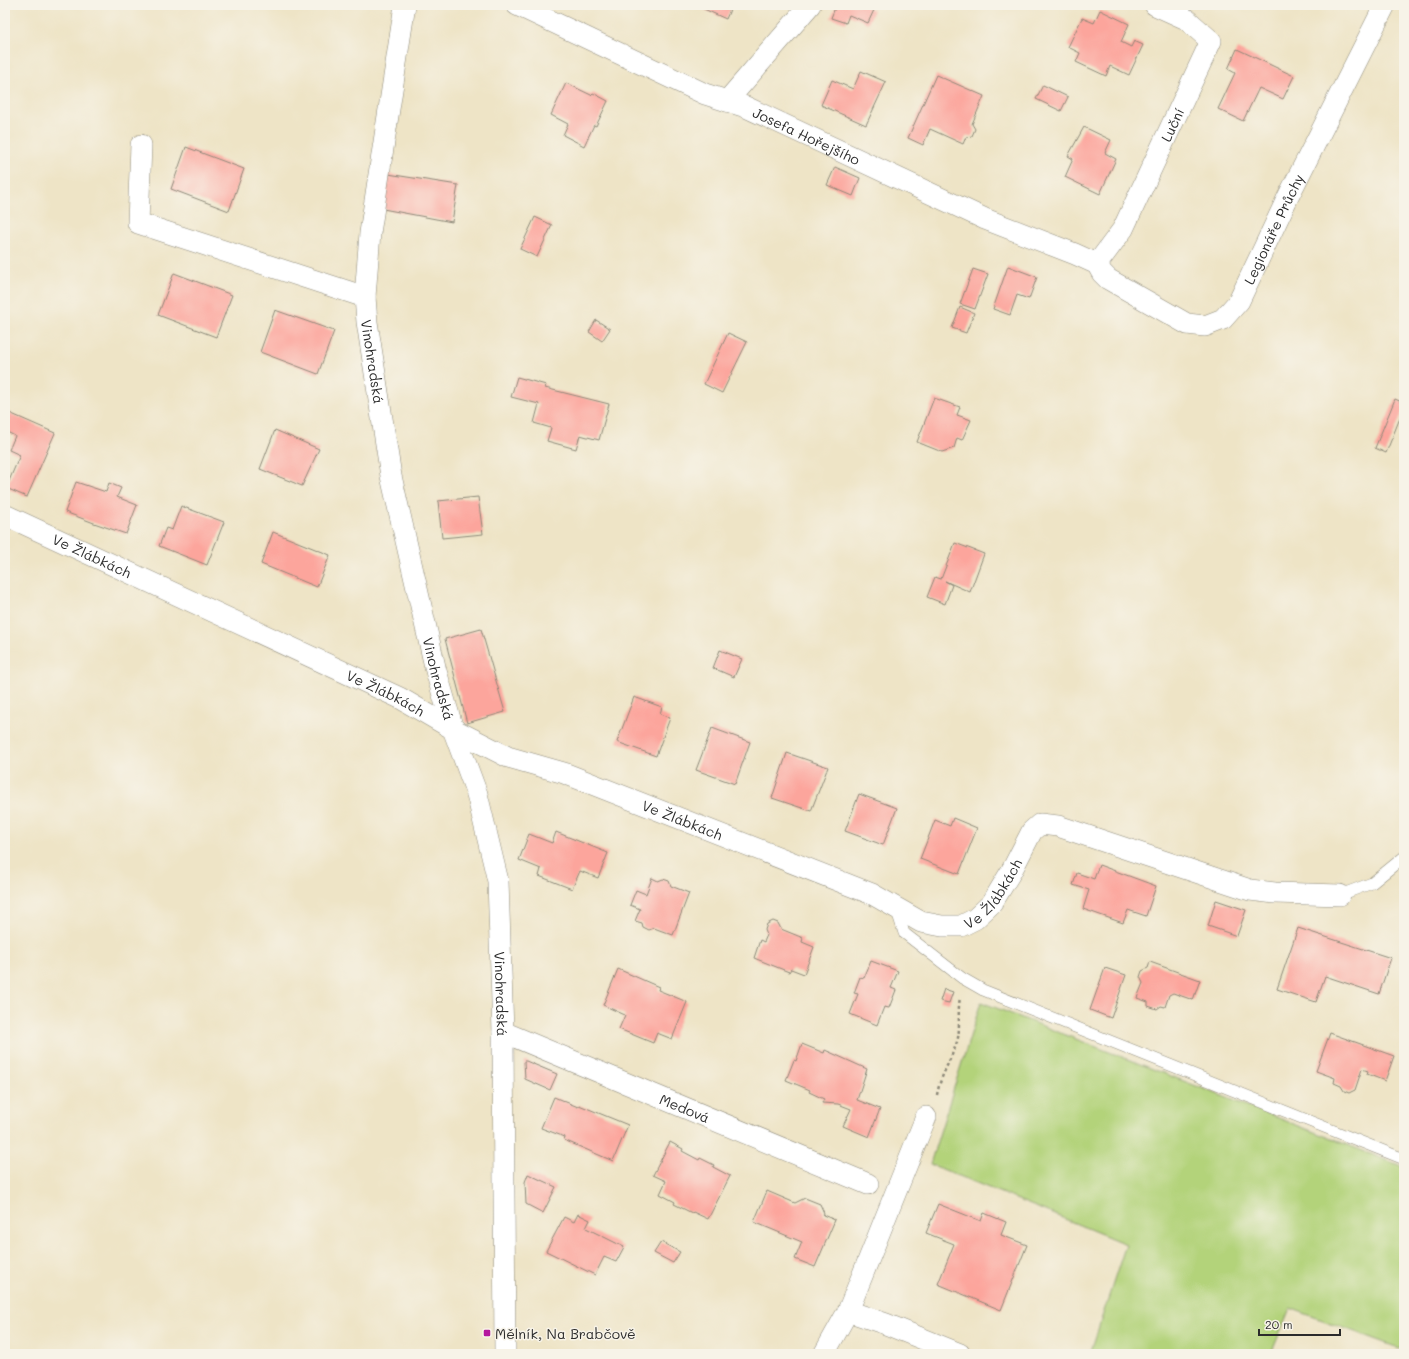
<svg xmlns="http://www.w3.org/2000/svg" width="1409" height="1359" font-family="Mali,sans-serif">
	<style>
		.green { fill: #b3d37a; stroke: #6f7f52 }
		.building { fill: #fca59c }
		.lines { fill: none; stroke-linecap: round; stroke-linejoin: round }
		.lane-casing { stroke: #8c8878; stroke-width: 12 }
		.street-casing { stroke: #8c8878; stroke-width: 22 }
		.path { stroke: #8c8878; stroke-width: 2.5; stroke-dasharray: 3 3; stroke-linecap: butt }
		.lane { stroke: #fff; stroke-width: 11 }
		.street { stroke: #fff; stroke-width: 21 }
		.poi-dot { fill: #b5179e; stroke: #f7f3e8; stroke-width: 1.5 }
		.labels { text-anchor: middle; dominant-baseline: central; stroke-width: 3; stroke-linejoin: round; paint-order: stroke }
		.street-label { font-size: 14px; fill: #2b2b2b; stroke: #f7f3e8 }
		.poi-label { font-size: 14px; fill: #2b2b2b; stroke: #f7f3e8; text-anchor: start }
	</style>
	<rect width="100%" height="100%" fill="#f7f3e8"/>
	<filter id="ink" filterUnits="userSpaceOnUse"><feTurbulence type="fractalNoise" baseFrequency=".025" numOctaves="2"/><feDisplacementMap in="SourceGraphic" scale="8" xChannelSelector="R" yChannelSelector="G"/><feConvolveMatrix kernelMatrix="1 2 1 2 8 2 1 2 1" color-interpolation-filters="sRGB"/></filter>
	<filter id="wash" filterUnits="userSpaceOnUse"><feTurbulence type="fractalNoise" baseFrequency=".012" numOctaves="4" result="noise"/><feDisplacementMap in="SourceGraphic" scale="16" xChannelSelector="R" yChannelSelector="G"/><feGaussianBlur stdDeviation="0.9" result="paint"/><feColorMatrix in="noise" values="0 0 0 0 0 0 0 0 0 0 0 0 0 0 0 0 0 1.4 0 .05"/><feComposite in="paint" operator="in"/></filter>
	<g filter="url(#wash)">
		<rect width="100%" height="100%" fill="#eee4c6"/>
		<!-- green -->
		<path class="green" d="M 981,1002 L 1404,1167 L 1404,1350 L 1290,1308 L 1271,1354 L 1090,1354 L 1126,1244 L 930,1164 Z"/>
		<g id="blocks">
			<!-- building -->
			<g class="building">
				<path d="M 695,5 L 732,5 L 726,19 Z"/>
				<path d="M 836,5 L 862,5 L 874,10 L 868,23 L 849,15 L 846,23 L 831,18 Z"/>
				<path d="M 1100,10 L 1129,24 L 1121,42 L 1131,47 L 1134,41 L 1143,45 L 1129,75 L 1110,66 L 1106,76 L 1076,62 L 1080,53 L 1068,47 L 1082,18 L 1094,23 Z"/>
				<path d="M 1237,49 L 1294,76 L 1283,99 L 1259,88 L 1243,121 L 1218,109 L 1235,73 L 1228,69 Z"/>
				<path d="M 861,71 L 886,82 L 866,125 L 821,105 L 832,80 L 853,89 Z"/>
				<path d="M 936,75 L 984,96 L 972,124 L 975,129 L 972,136 L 966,137 L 963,144 L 930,129 L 923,145 L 908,138 Z"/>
				<path d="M 566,83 L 591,95 L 593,93 L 608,101 L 596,126 L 594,125 L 584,146 L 563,135 L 568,124 L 551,115 Z"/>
				<path d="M 1043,85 L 1068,97 L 1061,111 L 1036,99 Z"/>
				<path d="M 1084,127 L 1111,140 L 1105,153 L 1116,159 L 1100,194 L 1065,177 L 1073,159 L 1068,156 Z"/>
				<path d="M 186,147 L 244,169 L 229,211 L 171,189 Z"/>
				<path d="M 835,167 L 860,178 L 853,196 L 827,185 Z"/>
				<path d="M 388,174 L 458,185 L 452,222 L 383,209 Z"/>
				<path d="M 535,217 L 552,225 L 537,257 L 520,249 Z"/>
				<path d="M 1008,266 L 1037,277 L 1029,299 L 1017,295 L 1010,315 L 993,309 Z"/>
				<path d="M 973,269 L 988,274 L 975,309 L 960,304 Z"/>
				<path d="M 174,273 L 232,295 L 216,337 L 158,315 Z"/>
				<path d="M 960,307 L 974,313 L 966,333 L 952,328 Z"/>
				<path d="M 275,310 L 334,331 L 318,374 L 260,352 Z"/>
				<path d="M 596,320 L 610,329 L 602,341 L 589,332 Z"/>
				<path d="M 728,333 L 747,342 L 722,393 L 704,384 Z"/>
				<path d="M 517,377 L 546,385 L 545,388 L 609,404 L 599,440 L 580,435 L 576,449 L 547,441 L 551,428 L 534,423 L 539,404 L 511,397 Z"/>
				<path d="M 934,398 L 960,407 L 957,415 L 971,420 L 962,440 L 957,438 L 954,448 L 942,452 L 917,442 Z"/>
				<path d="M 1395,399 L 1404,403 L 1404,408 L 1386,453 L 1375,448 Z"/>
				<path d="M 5,411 L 55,433 L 27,497 L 6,488 L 20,455 L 9,450 L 15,436 L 5,431 Z"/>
				<path d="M 275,430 L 319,449 L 302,486 L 260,469 Z"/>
				<path d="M 76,482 L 106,492 L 109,483 L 121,488 L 117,497 L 137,505 L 126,534 L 94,523 L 65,512 Z"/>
				<path d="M 478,497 L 483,534 L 442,538 L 438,501 Z"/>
				<path d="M 181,506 L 224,522 L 207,565 L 159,546 L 166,528 L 172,530 Z"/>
				<path d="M 273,532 L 330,555 L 317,587 L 261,564 Z"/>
				<path d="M 955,543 L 984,554 L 970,592 L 945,581 L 952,585 L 945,604 L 927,597 L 935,577 L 941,579 Z"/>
				<path d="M 481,629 L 505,712 L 467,723 L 445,639 Z"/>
				<path d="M 720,650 L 742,659 L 734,677 L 713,668 Z"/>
				<path d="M 634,697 L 662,707 L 660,714 L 670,718 L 656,756 L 617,742 Z"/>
				<path d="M 712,728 L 750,742 L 735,784 L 696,770 Z"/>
				<path d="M 787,753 L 828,767 L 811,811 L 772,798 Z"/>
				<path d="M 859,794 L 897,808 L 883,845 L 845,831 Z"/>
				<path d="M 953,818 L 977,828 L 959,874 L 920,859 L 935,820 L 950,826 Z"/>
				<path d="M 556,832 L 608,853 L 598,878 L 580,871 L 572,889 L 539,876 L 541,869 L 519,860 L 529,834 L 552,843 Z"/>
				<path d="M 1099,865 L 1156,886 L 1146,916 L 1128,910 L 1123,923 L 1083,909 L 1089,890 L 1073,885 L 1077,873 L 1094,879 Z"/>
				<path d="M 652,878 L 658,881 L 663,879 L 669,881 L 671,886 L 689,893 L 673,935 L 654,928 L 649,930 L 643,927 L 642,923 L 635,921 L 640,909 L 630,905 L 636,890 L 646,894 Z"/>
				<path d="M 1216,900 L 1246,910 L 1237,936 L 1208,926 Z"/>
				<path d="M 773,921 L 778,923 L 781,929 L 803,938 L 802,942 L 814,947 L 804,974 L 791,969 L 789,972 L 754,958 L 760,940 L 764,942 L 767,935 L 765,930 L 767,924 Z"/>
				<path d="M 1298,928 L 1391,958 L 1379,994 L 1325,976 L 1316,1002 L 1277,989 Z"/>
				<path d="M 871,961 L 898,971 L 891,988 L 896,990 L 889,1008 L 884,1007 L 877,1025 L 850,1014 L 858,994 L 854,993 L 860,977 L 864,978 Z"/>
				<path d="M 1150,962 L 1200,980 L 1193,1000 L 1173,993 L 1169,995 L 1165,1007 L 1161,1006 L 1157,1009 L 1148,1006 L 1148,1002 L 1137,998 L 1143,983 L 1140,977 L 1142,971 L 1148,968 Z"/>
				<path d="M 1105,968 L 1126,975 L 1111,1018 L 1090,1010 Z"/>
				<path d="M 618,969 L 659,987 L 658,990 L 687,1002 L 672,1039 L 657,1033 L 653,1043 L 619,1029 L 625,1015 L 603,1005 Z"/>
				<path d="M 944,989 L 953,992 L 949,1003 L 940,1001 Z"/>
				<path d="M 1330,1033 L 1394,1056 L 1385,1081 L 1367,1074 L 1368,1071 L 1362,1069 L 1355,1090 L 1349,1093 L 1344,1091 L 1341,1086 L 1334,1083 L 1335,1078 L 1316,1071 Z"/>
				<path d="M 802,1044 L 824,1053 L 825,1050 L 867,1069 L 857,1100 L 880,1109 L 869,1137 L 843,1126 L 851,1109 L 838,1104 L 822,1103 L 824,1099 L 809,1092 L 810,1090 L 786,1080 L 794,1060 L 796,1061 Z"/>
				<path d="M 524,1061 L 526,1061 L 557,1074 L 550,1090 L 525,1079 Z"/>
				<path d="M 554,1097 L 578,1107 L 579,1105 L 628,1125 L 613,1161 L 564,1140 L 565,1137 L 541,1128 Z"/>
				<path d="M 670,1142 L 683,1149 L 682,1151 L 699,1160 L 700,1158 L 714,1165 L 713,1167 L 730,1176 L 708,1219 L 693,1212 L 692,1213 L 674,1204 L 675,1202 L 660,1194 L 666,1181 L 653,1175 Z"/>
				<path d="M 528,1174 L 556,1187 L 543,1213 L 526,1204 L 525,1182 Z"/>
				<path d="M 767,1191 L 795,1203 L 805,1198 L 820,1204 L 824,1213 L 823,1215 L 835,1220 L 815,1267 L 795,1259 L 802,1242 L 754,1222 Z"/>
				<path d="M 938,1204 L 981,1221 L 984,1213 L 1006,1222 L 1001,1235 L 1027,1245 L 1001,1310 L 938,1284 L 954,1244 L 926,1233 Z"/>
				<path d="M 578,1214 L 590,1220 L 586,1228 L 624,1247 L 616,1262 L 604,1257 L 595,1275 L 546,1251 L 564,1217 L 574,1222 Z"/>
				<path d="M 661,1242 L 680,1252 L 673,1263 L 654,1253 Z"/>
			</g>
		</g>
	</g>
	<g filter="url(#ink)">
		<use href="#blocks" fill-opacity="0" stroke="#8c8878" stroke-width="1"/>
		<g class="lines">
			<defs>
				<g id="lane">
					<path d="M 1340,895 L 1372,883 L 1404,857"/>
					<path d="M 896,908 L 904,933 L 962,978 L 983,990 L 1404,1159"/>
				</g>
				<g id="street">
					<path id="s1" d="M 405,5 L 370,233 L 365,297 L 367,322 L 391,476 L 436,671 L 453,729 L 477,794 L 498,881 L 503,1032 L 505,1354"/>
					<path id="s2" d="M 517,5 L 705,94 L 746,107 L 985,219 L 1075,254 L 1097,264"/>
					<path d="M 727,101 L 810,5"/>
					<path d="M 141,145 L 138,223 L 365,297"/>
					<path id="s3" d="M 1097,264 L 1102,273 L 1108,279 L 1187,324 L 1205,326 L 1223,319 L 1239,301 L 1288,197 L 1385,5"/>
					<path id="s4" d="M 1097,264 L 1123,229 L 1211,41 L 1186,19 L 1155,5"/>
					<path id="s5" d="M 5,515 L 400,698 L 453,729 L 508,757 L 564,773 L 872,894 L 921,922 L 942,926 L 961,926 L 975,919 L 992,903 L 1012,870 L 1032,831 L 1040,824 L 1058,826 L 1250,890 L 1275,893 L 1340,895"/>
					<path id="s6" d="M 503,1032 L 868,1184"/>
					<path d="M 848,1311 L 886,1324 L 960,1354"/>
					<path d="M 824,1354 L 848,1311 L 926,1117"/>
				</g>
			</defs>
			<!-- lane casing -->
			<use href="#lane" class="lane-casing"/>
			<!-- street casing -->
			<use href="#street" class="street-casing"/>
			<!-- path -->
			<path class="path" d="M 937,1095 C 940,1076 951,1060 957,1042 C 961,1028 957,1013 960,998"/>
			<!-- lane -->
			<use href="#lane" class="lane"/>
			<!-- street -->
			<use href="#street" class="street"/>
		</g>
	</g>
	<!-- markers -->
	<rect class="poi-dot" x="483" y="1329" width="8" height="8" rx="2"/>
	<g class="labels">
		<!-- street labels -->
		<g class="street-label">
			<text stroke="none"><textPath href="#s4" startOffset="159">Luční</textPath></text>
			<text stroke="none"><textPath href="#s2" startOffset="318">Josefa Hořejšího</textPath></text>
			<text stroke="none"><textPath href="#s3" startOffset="251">Legionáře Průchy</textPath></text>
			<text stroke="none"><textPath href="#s1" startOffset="360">Vinohradská</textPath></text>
			<text stroke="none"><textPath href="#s5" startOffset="96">Ve Žlábkách</textPath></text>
			<text stroke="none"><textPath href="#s1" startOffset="684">Vinohradská</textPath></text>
			<text stroke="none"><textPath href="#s5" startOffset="420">Ve Žlábkách</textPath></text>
			<text stroke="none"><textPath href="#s5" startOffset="744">Ve Žlábkách</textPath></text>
			<text stroke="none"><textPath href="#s5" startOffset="1091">Ve Žlábkách</textPath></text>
			<text stroke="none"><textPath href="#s1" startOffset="1008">Vinohradská</textPath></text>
			<text stroke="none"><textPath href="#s6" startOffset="197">Medová</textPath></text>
		</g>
		<!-- poi labels -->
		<g class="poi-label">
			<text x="495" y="1333">Mělník, Na Brabčově</text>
		</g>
	</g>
	<!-- margin -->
	<rect width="1409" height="1359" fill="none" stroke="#f7f3e8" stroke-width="20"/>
	<!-- scale -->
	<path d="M1259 1329v6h81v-6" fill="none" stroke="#2b2b2b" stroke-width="2"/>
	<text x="1265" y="1329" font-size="12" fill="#2b2b2b" stroke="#f7f3e8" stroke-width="3" paint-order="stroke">20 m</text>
</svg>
